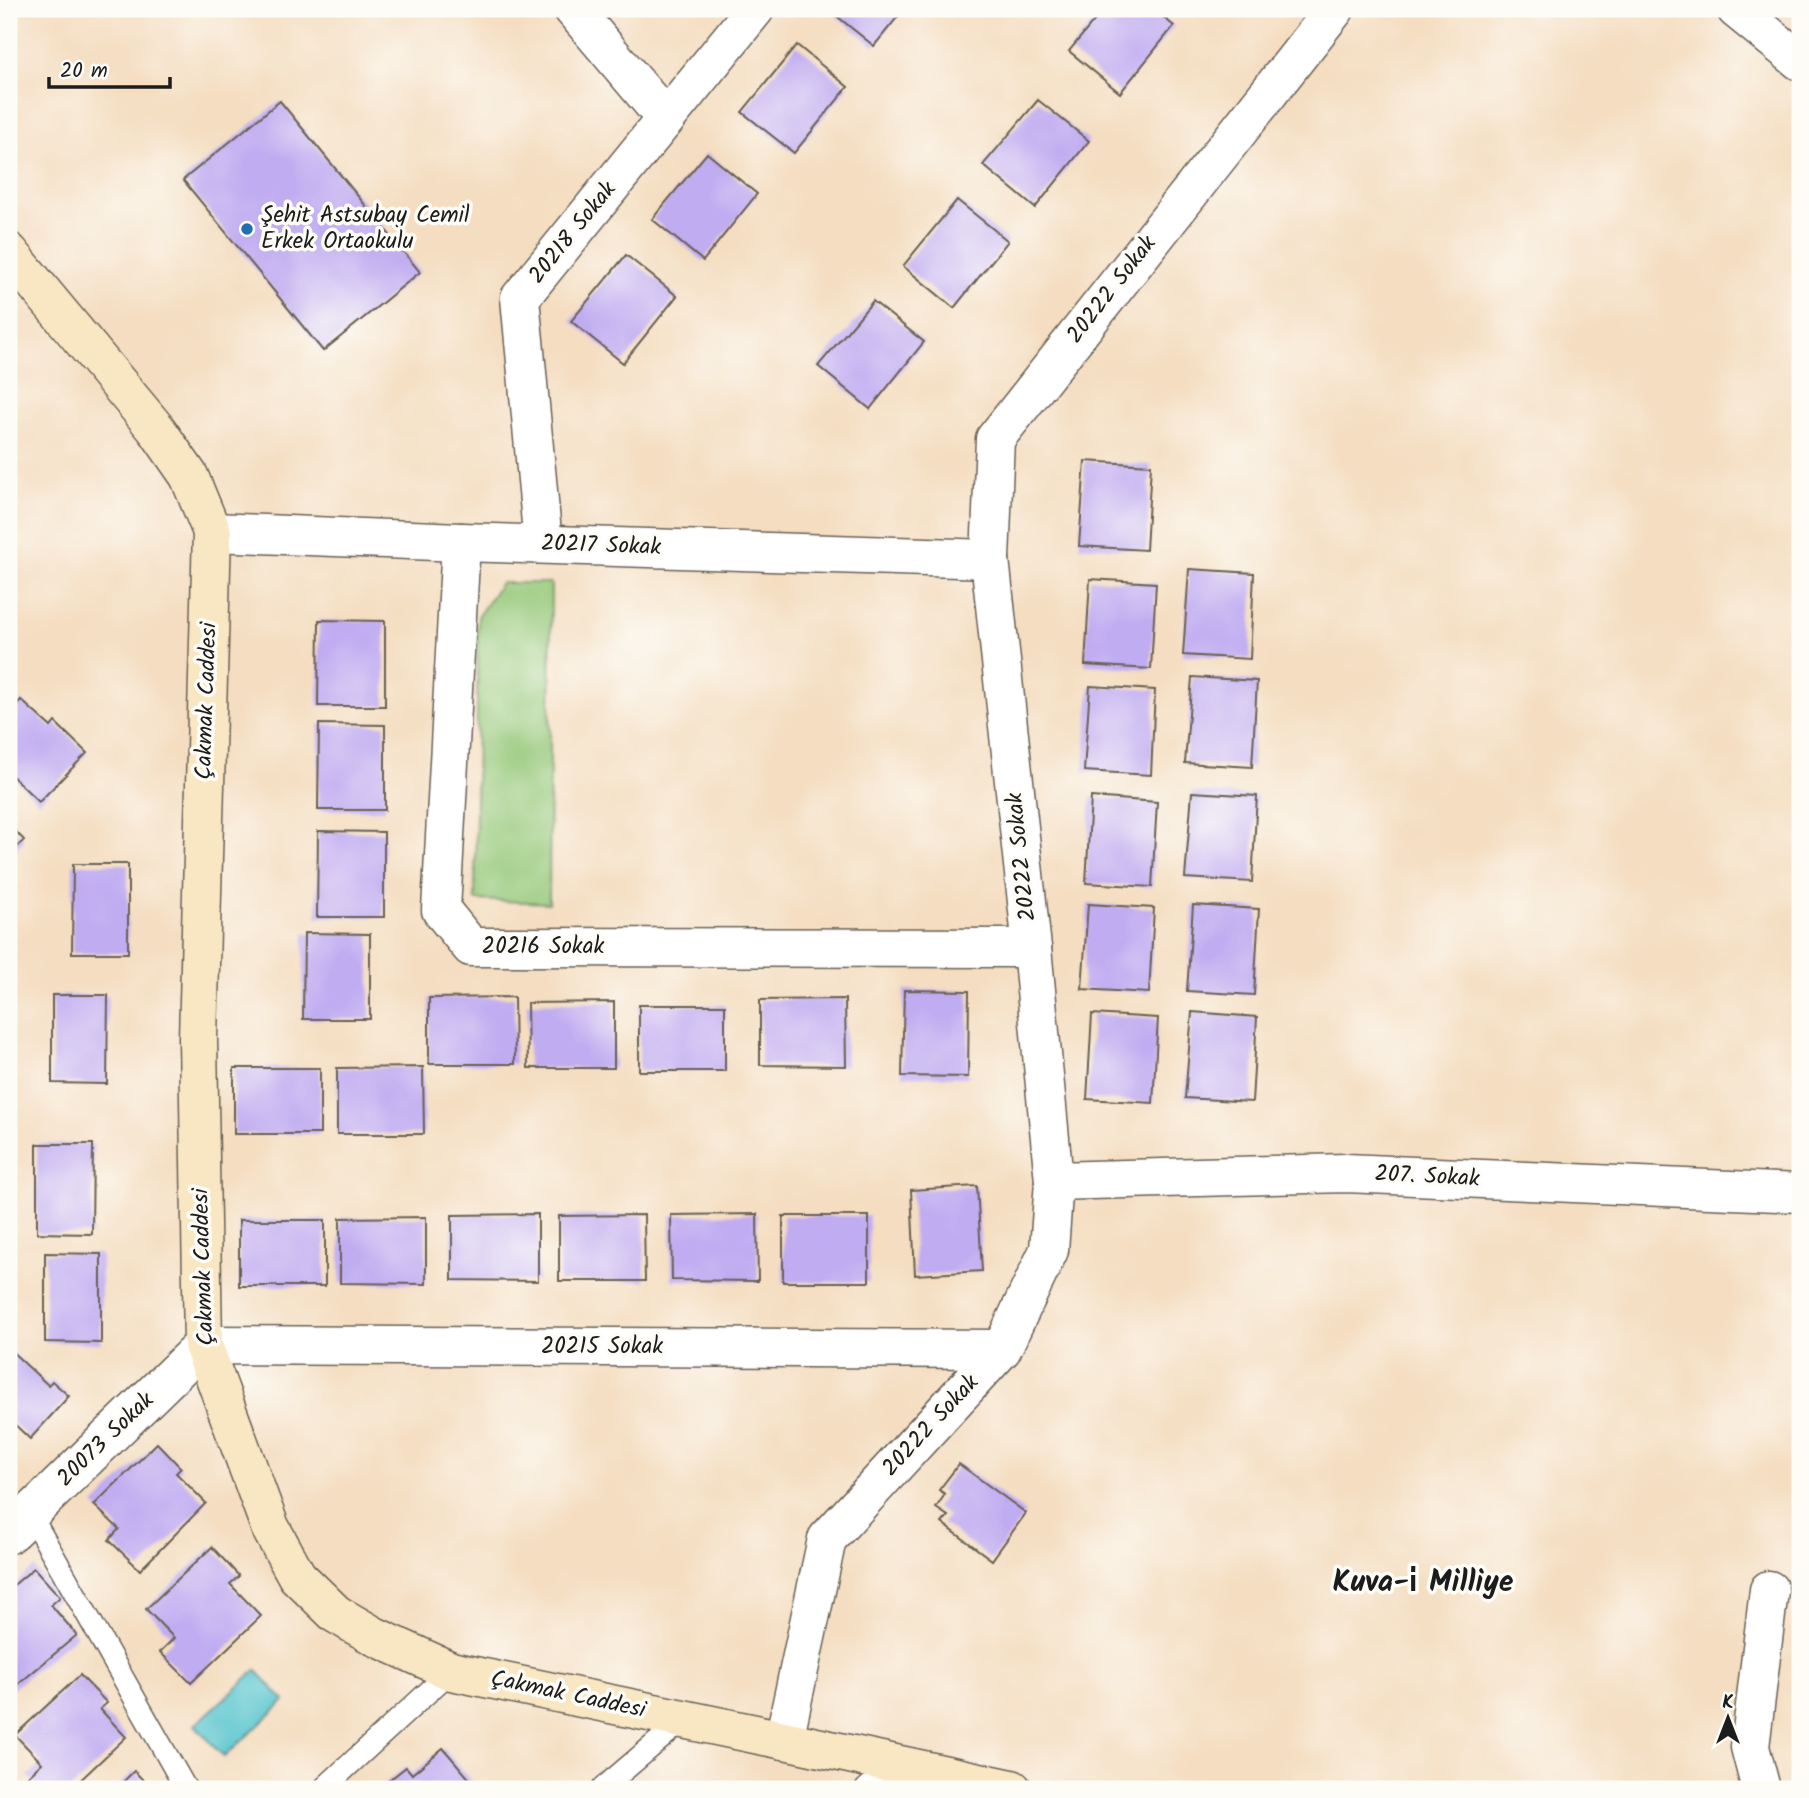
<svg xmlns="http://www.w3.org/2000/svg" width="1809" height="1798" font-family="Kalam,sans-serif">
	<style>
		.green { fill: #95c879; stroke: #58724a; stroke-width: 2 }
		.water { fill: #57c5ce; stroke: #3a7075; stroke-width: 2 }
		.building { fill: #c0acf1 }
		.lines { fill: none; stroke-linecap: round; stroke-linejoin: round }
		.lane-casing { stroke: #686055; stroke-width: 24 }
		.street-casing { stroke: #686055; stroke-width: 41 }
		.secondary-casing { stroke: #686055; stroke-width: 41 }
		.lane { stroke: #fff; stroke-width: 21 }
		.street { stroke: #fff; stroke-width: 38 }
		.secondary { stroke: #f9e7c3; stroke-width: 38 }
		.poi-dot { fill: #1f6fb2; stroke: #fdfcf7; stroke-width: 2.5 }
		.labels { text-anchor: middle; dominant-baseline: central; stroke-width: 7; stroke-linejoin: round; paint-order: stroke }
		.poi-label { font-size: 23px; fill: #1c1c1c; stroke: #fdfcf7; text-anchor: start }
		.street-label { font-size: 23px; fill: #1c1c1c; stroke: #fdfcf7 }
		.district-label { font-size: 30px; font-weight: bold; fill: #1c1c1c; stroke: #fdfcf7 }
	</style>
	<rect width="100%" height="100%" fill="#fdfcf7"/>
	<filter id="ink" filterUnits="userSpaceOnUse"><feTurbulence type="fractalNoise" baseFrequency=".0143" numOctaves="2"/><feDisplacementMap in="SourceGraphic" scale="14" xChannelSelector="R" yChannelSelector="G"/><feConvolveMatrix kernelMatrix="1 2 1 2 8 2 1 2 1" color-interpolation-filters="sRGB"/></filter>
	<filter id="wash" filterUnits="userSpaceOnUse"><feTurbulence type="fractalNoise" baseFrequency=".00686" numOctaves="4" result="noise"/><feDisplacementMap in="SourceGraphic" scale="28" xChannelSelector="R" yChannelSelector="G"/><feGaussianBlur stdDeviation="1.57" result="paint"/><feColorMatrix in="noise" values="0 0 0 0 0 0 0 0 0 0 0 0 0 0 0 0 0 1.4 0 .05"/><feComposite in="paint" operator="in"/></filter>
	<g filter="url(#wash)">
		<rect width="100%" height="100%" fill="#f4ddc0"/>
		<!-- green -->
		<path class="green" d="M 501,583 L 551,583 L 549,903 L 475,900 L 478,616 Z"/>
		<!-- water -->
		<path class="water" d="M 256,1670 L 285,1701 L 224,1757 L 195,1725 Z"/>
		<g id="blocks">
			<!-- building -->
			<g class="building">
				<path d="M 828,9 L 904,9 L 874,46 Z"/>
				<path d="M 1104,9 L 1153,9 L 1174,26 L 1120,93 L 1069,51 Z"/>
				<path d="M 797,45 L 848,87 L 794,153 L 742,112 Z"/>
				<path d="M 1038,100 L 1089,141 L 1035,208 L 983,165 Z"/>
				<path d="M 280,101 L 420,272 L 323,351 L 183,180 Z"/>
				<path d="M 707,153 L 757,194 L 703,261 L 652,219 Z"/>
				<path d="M 957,200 L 1008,241 L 954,308 L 903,266 Z"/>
				<path d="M 626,255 L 677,296 L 623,363 L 571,321 Z"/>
				<path d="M 873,301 L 924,342 L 870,409 L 818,366 Z"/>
				<path d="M 1085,461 L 1151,465 L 1146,550 L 1079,546 Z"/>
				<path d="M 1189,569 L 1254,573 L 1250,659 L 1183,655 Z"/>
				<path d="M 1090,579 L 1156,583 L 1151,669 L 1085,665 Z"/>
				<path d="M 319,620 L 385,621 L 385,706 L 318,706 Z"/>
				<path d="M 1192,677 L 1257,681 L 1252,767 L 1185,763 Z"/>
				<path d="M 1090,686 L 1155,690 L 1151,775 L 1084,771 Z"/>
				<path d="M 9,699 L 16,706 L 21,700 L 51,727 L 55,722 L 87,753 L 39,802 L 9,773 Z"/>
				<path d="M 319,724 L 385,725 L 385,810 L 318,810 Z"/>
				<path d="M 1192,792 L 1257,796 L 1252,882 L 1185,878 Z"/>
				<path d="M 1091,797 L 1157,802 L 1152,887 L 1086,883 Z"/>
				<path d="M 9,825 L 24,840 L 9,856 Z"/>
				<path d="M 318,831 L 384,832 L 384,917 L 317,917 Z"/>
				<path d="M 73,864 L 128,864 L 128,953 L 72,953 Z"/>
				<path d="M 1088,904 L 1154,908 L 1149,993 L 1082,989 Z"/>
				<path d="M 1193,905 L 1259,909 L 1254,995 L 1187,991 Z"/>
				<path d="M 304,933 L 370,934 L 370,1019 L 303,1019 Z"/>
				<path d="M 904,990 L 969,991 L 968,1077 L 902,1076 Z"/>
				<path d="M 52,995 L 108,995 L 107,1084 L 52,1083 Z"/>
				<path d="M 514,997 L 515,1064 L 429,1064 L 429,998 Z"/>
				<path d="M 845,999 L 846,1066 L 760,1065 L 760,1000 Z"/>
				<path d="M 614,1002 L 614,1068 L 528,1068 L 527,1003 Z"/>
				<rect x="639" y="1005" width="86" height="66"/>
				<path d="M 1192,1012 L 1257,1017 L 1252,1102 L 1185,1098 Z"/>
				<path d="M 1092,1014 L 1158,1018 L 1153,1103 L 1087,1099 Z"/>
				<path d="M 423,1067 L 424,1134 L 337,1134 L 337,1068 Z"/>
				<rect x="234" y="1068" width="86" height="66"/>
				<path d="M 9,1071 L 12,1071 L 11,1160 L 9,1160 Z"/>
				<path d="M 37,1144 L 93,1144 L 92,1234 L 37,1233 Z"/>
				<path d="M 977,1186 L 982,1271 L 915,1275 L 911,1190 Z"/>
				<path d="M 538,1214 L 538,1281 L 452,1280 L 452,1215 Z"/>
				<path d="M 757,1214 L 758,1281 L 672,1280 L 671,1215 Z"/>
				<path d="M 644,1215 L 645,1281 L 559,1281 L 559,1216 Z"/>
				<rect x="783" y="1216" width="86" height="66"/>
				<path d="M 426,1217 L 426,1284 L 340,1283 L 340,1218 Z"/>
				<rect x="239" y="1220" width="86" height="66"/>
				<path d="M 45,1253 L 101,1254 L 101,1343 L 45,1342 Z"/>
				<path d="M 9,1349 L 48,1385 L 52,1381 L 69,1396 L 30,1439 L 9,1419 Z"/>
				<path d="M 157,1443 L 181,1468 L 176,1473 L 206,1503 L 140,1570 L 109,1540 L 119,1529 L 94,1505 Z"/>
				<path d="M 959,1464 L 1026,1513 L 992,1560 L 942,1523 L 948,1516 L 936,1508 L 945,1494 L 939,1490 Z"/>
				<path d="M 212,1547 L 239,1576 L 230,1584 L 261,1616 L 191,1683 L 160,1652 L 174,1638 L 146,1609 Z"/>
				<path d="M 34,1568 L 60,1597 L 51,1605 L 77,1635 L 9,1692 L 9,1589 Z"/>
				<path d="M 80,1675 L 107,1703 L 100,1709 L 126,1737 L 71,1789 L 41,1789 L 28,1776 L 42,1763 L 15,1735 Z"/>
				<path d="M 443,1748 L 478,1789 L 378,1789 L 406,1767 L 412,1774 Z"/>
				<path d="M 134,1771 L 152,1789 L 116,1789 Z"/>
			</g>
		</g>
	</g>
	<g filter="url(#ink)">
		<use href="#blocks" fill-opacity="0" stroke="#686055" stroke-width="2"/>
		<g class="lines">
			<defs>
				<g id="lane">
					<path d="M 30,1514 L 186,1789"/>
					<path d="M 323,1789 L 451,1671"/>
					<path d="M 602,1789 L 684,1719"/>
					<path d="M 866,1789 L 896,1763"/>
				</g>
				<g id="street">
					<path d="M 573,9 L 666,119"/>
					<path d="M 1736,9 L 1800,61"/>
					<path d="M 212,532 L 461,542 L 990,559"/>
					<path d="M 461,542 L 441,910 L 471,947 L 1032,948"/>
					<path d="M 543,544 L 520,298 L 755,9"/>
					<path d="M 1054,1181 L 1346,1173 L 1800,1193"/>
					<path d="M 9,1534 L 203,1345 L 1002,1349"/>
					<path d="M 784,1740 L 827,1539 L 1002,1349 L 1049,1250 L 1054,1181 L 1032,948 L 990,559 L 995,439 L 1335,9"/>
					<path d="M 1761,1789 L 1750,1747 L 1769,1590"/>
				</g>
				<path id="secondary" d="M 9,252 L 157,430 L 189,476 L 212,532 L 198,1038 L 203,1345 L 270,1527 L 297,1576 L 336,1614 L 374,1636 L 451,1671 L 784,1740 L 1012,1789"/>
			</defs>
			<!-- lane casing -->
			<use href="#lane" class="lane-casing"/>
			<!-- street casing -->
			<use href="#street" class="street-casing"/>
			<!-- secondary casing -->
			<use href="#secondary" class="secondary-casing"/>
			<!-- lane -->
			<use href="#lane" class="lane"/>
			<!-- street -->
			<use href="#street" class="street"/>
			<!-- secondary -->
			<use href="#secondary" class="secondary"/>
		</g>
	</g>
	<!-- markers -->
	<circle class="poi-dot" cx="247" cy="229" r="7"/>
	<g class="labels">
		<!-- poi labels -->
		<g class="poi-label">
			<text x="261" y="216">Şehit Astsubay Cemil<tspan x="261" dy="26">Erkek Ortaokulu</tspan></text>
		</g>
		<!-- street labels -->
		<g class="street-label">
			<text transform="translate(573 233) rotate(-51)">20218 Sokak</text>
			<text transform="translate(1112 290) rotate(-52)">20222 Sokak</text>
			<text transform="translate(601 546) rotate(2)">20217 Sokak</text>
			<text transform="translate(207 701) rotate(-88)">Çakmak Caddesi</text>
			<text transform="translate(1022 857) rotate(-96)">20222 Sokak</text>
			<text x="543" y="947">20216 Sokak</text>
			<text transform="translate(1427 1177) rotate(3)">207. Sokak</text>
			<text transform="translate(204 1267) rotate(-92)">Çakmak Caddesi</text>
			<text x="602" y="1347">20215 Sokak</text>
			<text transform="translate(931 1426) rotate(-47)">20222 Sokak</text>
			<text transform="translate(106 1440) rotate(-44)">20073 Sokak</text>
			<text transform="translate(568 1695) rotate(12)">Çakmak Caddesi</text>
		</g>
		<!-- district labels -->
		<g class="district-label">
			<text x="1423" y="1583">Kuva-i̇ Milliye</text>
		</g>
	</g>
	<!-- margin -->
	<rect width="1809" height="1798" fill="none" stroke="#fdfcf7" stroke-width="35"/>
	<!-- north arrow -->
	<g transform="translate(1728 1718)" stroke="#fdfcf7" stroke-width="5" paint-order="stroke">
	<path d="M0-5L12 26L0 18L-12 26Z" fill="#1c1c1c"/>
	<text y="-10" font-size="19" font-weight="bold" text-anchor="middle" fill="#1c1c1c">K</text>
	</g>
	<!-- scale -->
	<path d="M49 77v10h121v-10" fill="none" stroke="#1c1c1c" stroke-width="3.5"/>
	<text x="60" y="77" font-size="21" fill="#1c1c1c" stroke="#fdfcf7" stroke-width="5" paint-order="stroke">20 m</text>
</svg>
